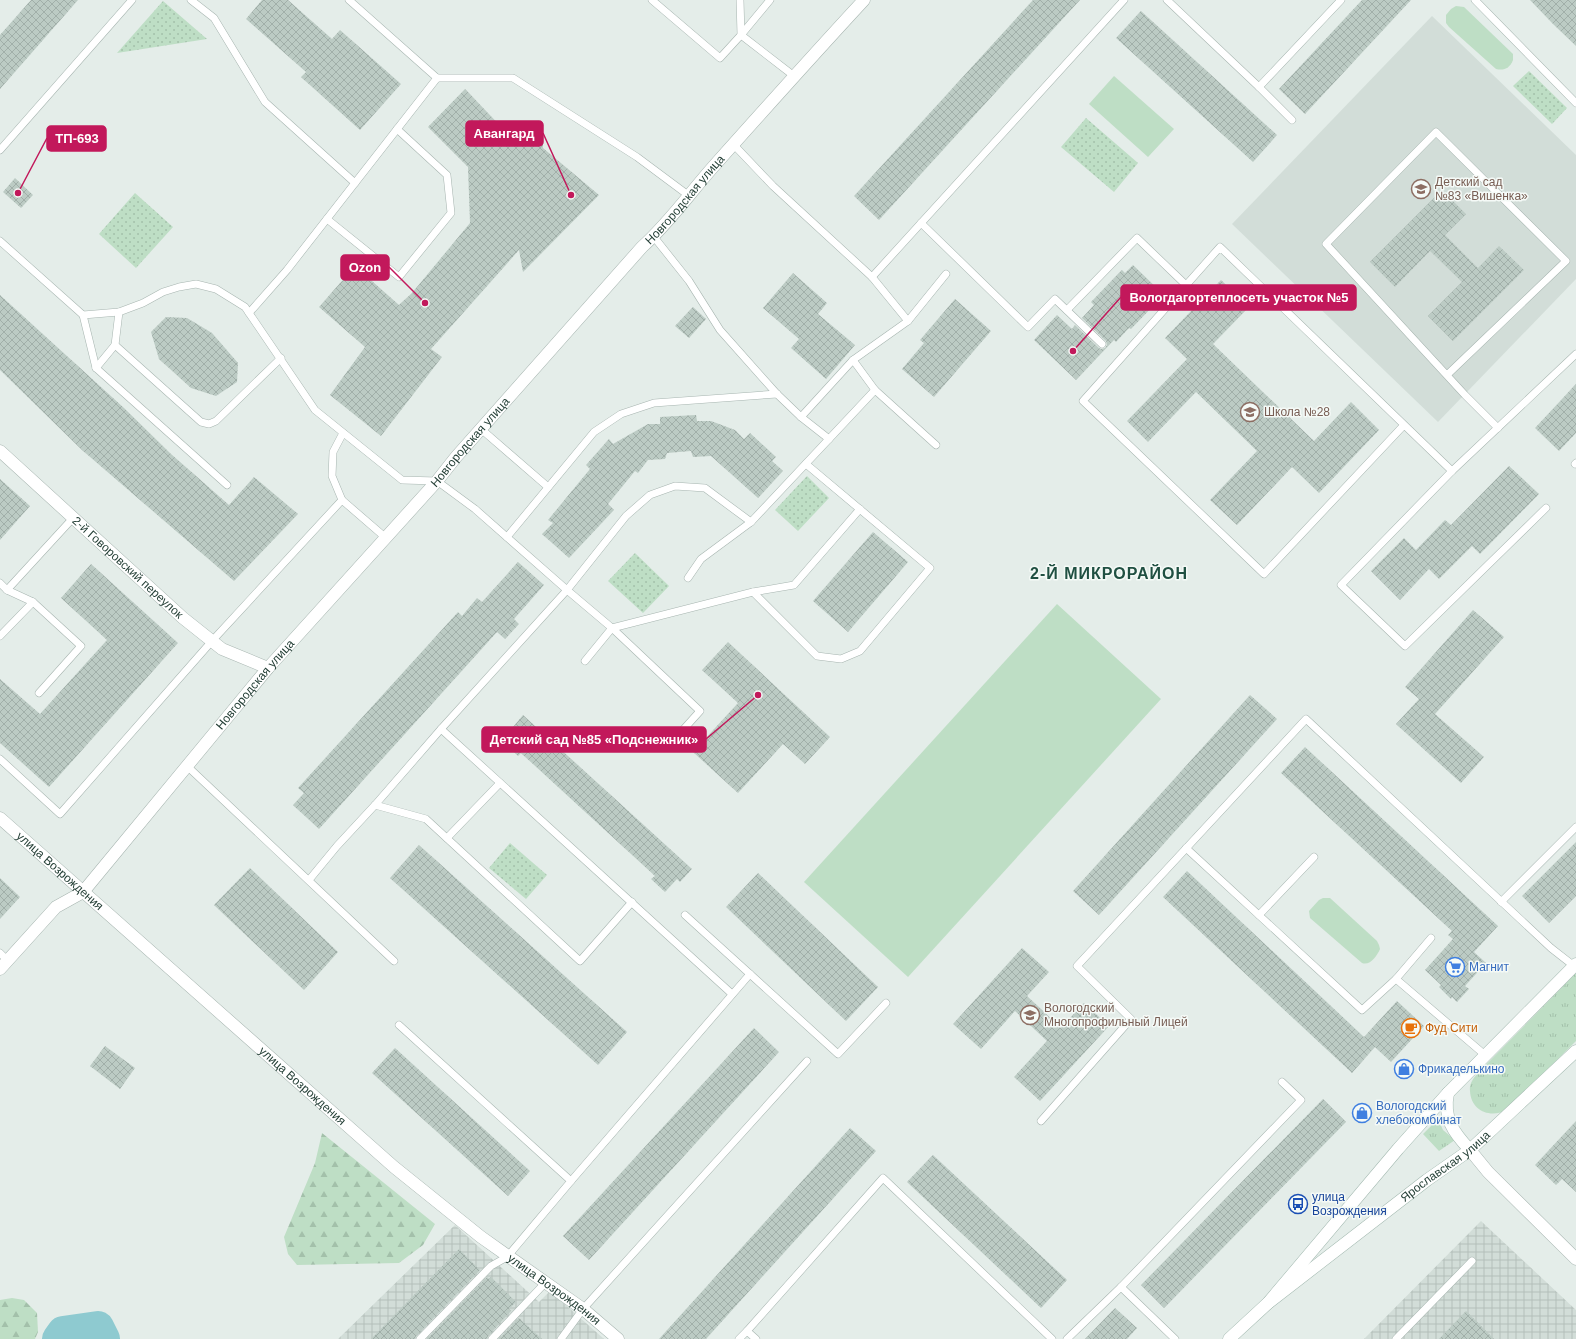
<svg xmlns="http://www.w3.org/2000/svg" width="1576" height="1339" font-family="Arial,sans-serif">
	<style>
		.built { fill: #d2ddd8 }
		.industrial { fill: url(#industrial-grid) }
		.grass { fill: url(#grass-tufts) }
		.forest { fill: url(#forest-firs) }
		.park { fill: url(#park-dots) }
		.pitch { fill: #bedec5 }
		.lines { fill: none; stroke-linecap: round; stroke-linejoin: round }
		.river { stroke: #8ecad0; stroke-width: 32 }
		.building { fill: url(#building-cross-hatch) }
		.lane-casing { stroke: #a7b5b0; stroke-width: 8 }
		.street-casing { stroke: #a7b5b0; stroke-width: 13 }
		.secondary-casing { stroke: #a3b9b0; stroke-width: 13 }
		.lane { stroke: #fff; stroke-width: 7 }
		.street { stroke: #fff; stroke-width: 12 }
		.secondary { stroke: #fff; stroke-width: 12 }
		.labels { text-anchor: middle; dominant-baseline: central; stroke-width: 3; stroke-linejoin: round; paint-order: stroke }
		.education-label { font-size: 12px; fill: #785e54; stroke: #f5faf7; text-anchor: start }
		.street-label { font-size: 12px; fill: #243f36; stroke: #f5faf7 }
		.shop-label { font-size: 12px; fill: #366cbe; stroke: #f5faf7; text-anchor: start }
		.food-label { font-size: 12px; fill: #c56008; stroke: #f5faf7; text-anchor: start }
		.transit-label { font-size: 12px; fill: #164399; stroke: #f5faf7; text-anchor: start }
		.district-label { font-size: 16px; font-weight: bold; letter-spacing: 1px; fill: #205042; stroke: #f5faf7 }
		.leader { fill: none; stroke: #c2185b; stroke-width: 1.5 }
		.callout-dot { fill: #c2185b; stroke: #f5faf7; stroke-width: 1.5 }
		.callout { fill: #c2185b; stroke: #c2185b; stroke-width: 1.5 }
		.callout-label { font-size: 13px; text-anchor: middle; font-weight: bold; fill: #fff }
	</style>
	<defs>
		<pattern id="industrial-grid" width="8" height="8" patternUnits="userSpaceOnUse"><rect width="8" height="8" fill="#d2ddd8"/><path d="M0 4h8M4 0v8" fill="none" stroke="#b4bfba"/></pattern>
		<pattern id="grass-tufts" width="24" height="20" patternUnits="userSpaceOnUse"><rect width="24" height="20" fill="#bedec5"/><path d="M3 7l-1-3M5 7V3M7 7l1-3M15 17l-1-3M17 17v-4M19 17l1-3" fill="none" stroke="#a3c0aa"/></pattern>
		<pattern id="forest-firs" width="22" height="20" patternUnits="userSpaceOnUse"><rect width="22" height="20" fill="#bedec5"/><path d="M5 1l3.5 6h-7zM16 11l3.5 6h-7z" fill="#a3c0aa"/></pattern>
		<pattern id="park-dots" width="8" height="8" patternUnits="userSpaceOnUse"><rect width="8" height="8" fill="#bedec5"/><path d="M2 2h.1M6 6h.1" fill="none" stroke="#a3c0aa" stroke-width="1.8" stroke-linecap="round"/></pattern>
		<pattern id="building-cross-hatch" width="8" height="8" patternUnits="userSpaceOnUse"><rect width="8" height="8" fill="#bccbc4"/><path d="M0 0l8 8M0 8l8-8" fill="none" stroke="#a1afa9"/></pattern>
	</defs>
	<rect width="100%" height="100%" fill="#e4ede9"/>
	<!-- built -->
	<path class="built" d="M 1432,16 L 1576,155 L 1576,279 L 1438,422 L 1232,224 Z"/>
	<!-- industrial -->
	<g class="industrial">
		<path d="M 1481,1221 L 1576,1310 L 1576,1339 L 1364,1339 Z"/>
		<path d="M 455,1225 L 539,1302 L 550,1291 L 604,1339 L 338,1339 Z"/>
	</g>
	<!-- grass -->
	<g class="grass">
		<path d="M 1576,973 L 1576,1041 L 1508,1109 C 1492,1119 1471,1112 1470,1091 C 1469,1084 1473,1079 1477,1074 Z"/>
		<path d="M 1438,1119 L 1443,1130 L 1455,1140 L 1439,1151 L 1423,1134 Z"/>
	</g>
	<!-- forest -->
	<g class="forest">
		<path d="M 322,1133 L 435,1224 L 423,1245 L 399,1263 L 297,1265 L 288,1254 L 284,1237 L 315,1163 Z"/>
		<path d="M 12,1298 L 24,1300 L 37,1313 L 38,1332 L 35,1339 L 0,1339 L 0,1300 Z"/>
	</g>
	<!-- park -->
	<g class="park">
		<path d="M 163,1 L 207,39 L 117,53 Z"/>
		<path d="M 1529,71 L 1567,108 L 1552,124 L 1513,86 Z"/>
		<path d="M 1086,118 L 1138,163 L 1114,192 L 1061,147 Z"/>
		<path d="M 135,193 L 173,227 L 136,268 L 99,234 Z"/>
		<path d="M 807,476 L 829,498 L 798,531 L 775,510 Z"/>
		<path d="M 635,553 L 669,586 L 643,613 L 608,581 Z"/>
		<path d="M 510,843 L 547,875 L 526,899 L 489,868 Z"/>
	</g>
	<!-- pitch -->
	<g class="pitch">
		<path d="M 1456,6 L 1464,7 L 1513,54 L 1513,60 C 1510,68 1504,71 1496,69 L 1449,27 L 1446,23 L 1446,15 L 1451,9 Z"/>
		<path d="M 1114,76 L 1174,129 L 1148,157 L 1089,104 Z"/>
		<path d="M 1057,604 L 1161,699 L 908,977 L 804,882 Z"/>
		<path d="M 1323,898 L 1330,898 L 1377,941 L 1379,945 L 1380,949 C 1377,956 1370,966 1362,963 L 1310,918 L 1309,911 L 1319,900 Z"/>
	</g>
	<g class="lines">
		<!-- river -->
		<path class="river" d="M 58,1339 L 63,1332 L 98,1327 L 104,1339"/>
	</g>
	<!-- building -->
	<g class="building">
		<path d="M 31,0 L 78,0 L 0,89 L 0,35 Z"/>
		<path d="M 262,0 L 288,0 L 332,39 L 340,30 L 401,84 L 360,130 L 301,77 L 306,72 L 246,19 Z"/>
		<path d="M 1033,0 L 1080,0 L 879,220 L 854,196 Z"/>
		<path d="M 1362,0 L 1411,0 L 1305,114 L 1279,89 Z"/>
		<path d="M 1530,0 L 1576,0 L 1576,46 L 1553,24 Z"/>
		<path d="M 1141,11 L 1277,135 L 1253,162 L 1116,38 Z"/>
		<path d="M 465,89 L 509,135 L 542,130 L 543,148 L 599,195 L 523,272 L 519,250 L 431,349 L 442,357 L 381,436 L 330,395 L 365,347 L 319,307 L 355,266 L 399,305 L 412,293 L 470,223 L 468,167 L 428,127 Z"/>
		<path d="M 15,178 L 33,195 L 21,208 L 3,192 Z"/>
		<path d="M 1442,190 L 1466,214 L 1445,235 L 1478,268 L 1499,246 L 1524,270 L 1453,341 L 1428,316 L 1462,282 L 1430,251 L 1395,287 L 1370,262 Z"/>
		<path d="M 1133,265 L 1162,293 L 1155,302 L 1156,303 L 1131,329 L 1129,328 L 1116,342 L 1114,340 L 1076,380 L 1034,340 L 1057,315 L 1072,329 L 1075,325 L 1099,348 L 1101,349 L 1105,348 L 1107,345 L 1106,341 L 1082,318 L 1094,305 L 1091,302 L 1122,270 L 1125,273 Z"/>
		<path d="M 793,273 L 827,303 L 818,314 L 855,345 L 826,379 L 791,348 L 799,339 L 763,308 Z"/>
		<path d="M 1221,280 L 1249,307 L 1213,344 L 1314,441 L 1351,402 L 1379,430 L 1319,493 L 1292,467 L 1237,525 L 1210,500 L 1257,451 L 1196,392 L 1148,442 L 1127,421 L 1187,359 L 1165,338 Z"/>
		<path d="M 0,295 L 124,408 L 171,454 L 229,505 L 254,477 L 298,514 L 234,581 L 82,450 L 0,370 Z"/>
		<path d="M 955,299 L 991,331 L 934,397 L 902,369 L 924,343 L 920,340 Z"/>
		<path d="M 693,307 L 706,319 L 689,338 L 675,326 Z"/>
		<path d="M 166,317 L 187,318 L 212,333 L 238,363 L 237,382 L 216,396 L 191,388 L 159,359 L 151,332 Z"/>
		<path d="M 1576,384 L 1576,433 L 1559,451 L 1535,428 Z"/>
		<path d="M 696,415 L 697,421 L 711,421 L 735,430 L 744,439 L 750,433 L 776,457 L 772,461 L 783,471 L 758,498 L 711,456 L 693,457 L 691,451 L 667,453 L 665,459 L 648,460 L 638,473 L 635,471 L 608,504 L 614,510 L 569,558 L 542,534 L 553,523 L 548,520 L 590,469 L 586,465 L 609,439 L 613,444 L 648,424 L 660,424 L 660,417 Z"/>
		<path d="M 1509,466 L 1539,494 L 1480,554 L 1472,546 L 1439,579 L 1429,569 L 1400,600 L 1371,571 L 1404,538 L 1416,550 L 1445,520 L 1451,525 Z"/>
		<path d="M 0,479 L 30,506 L 0,540 Z"/>
		<path d="M 873,532 L 908,562 L 848,632 L 813,601 Z"/>
		<path d="M 518,562 L 544,585 L 514,619 L 519,624 L 505,639 L 497,632 L 319,829 L 293,805 L 304,793 L 298,788 L 458,612 L 462,616 L 477,598 L 482,602 Z"/>
		<path d="M 91,564 L 178,643 L 49,787 L 0,743 L 0,679 L 40,714 L 107,640 L 61,598 Z"/>
		<path d="M 1473,610 L 1504,637 L 1435,714 L 1484,757 L 1461,783 L 1396,724 L 1419,699 L 1405,687 Z"/>
		<path d="M 728,642 L 830,737 L 805,764 L 783,744 L 738,793 L 693,752 L 738,703 L 702,670 Z"/>
		<path d="M 1250,695 L 1277,719 L 1099,915 L 1073,891 Z"/>
		<path d="M 523,715 L 692,869 L 680,882 L 677,879 L 665,892 L 651,879 L 655,876 L 521,753 L 518,756 L 503,742 L 515,729 L 513,727 Z"/>
		<path d="M 1305,747 L 1498,926 L 1474,952 L 1486,963 L 1465,986 L 1469,989 L 1457,1002 L 1452,997 L 1451,999 L 1439,987 L 1441,985 L 1425,970 L 1453,939 L 1448,935 L 1452,931 L 1281,773 Z"/>
		<path d="M 1576,842 L 1576,896 L 1549,923 L 1522,896 Z"/>
		<path d="M 419,845 L 627,1032 L 598,1065 L 390,878 Z"/>
		<path d="M 250,868 L 338,952 L 304,990 L 214,905 Z"/>
		<path d="M 1187,871 L 1364,1037 L 1397,1001 L 1424,1026 L 1391,1062 L 1375,1047 L 1352,1073 L 1163,897 Z"/>
		<path d="M 758,873 L 878,987 L 846,1021 L 726,907 Z"/>
		<path d="M 0,878 L 20,897 L 0,919 Z"/>
		<path d="M 1022,948 L 1049,972 L 1027,996 L 1061,1028 L 1084,1003 L 1109,1026 L 1040,1101 L 1014,1077 L 1047,1041 L 1015,1011 L 981,1049 L 953,1024 Z"/>
		<path d="M 754,1028 L 779,1052 L 589,1260 L 563,1236 Z"/>
		<path d="M 105,1046 L 135,1068 L 120,1089 L 90,1066 Z"/>
		<path d="M 395,1048 L 530,1171 L 508,1196 L 372,1073 Z"/>
		<path d="M 1323,1099 L 1346,1122 L 1164,1308 L 1141,1285 Z"/>
		<path d="M 1576,1121 L 1576,1192 L 1562,1179 L 1556,1185 L 1535,1165 Z"/>
		<path d="M 850,1128 L 876,1151 L 706,1339 L 659,1339 Z"/>
		<path d="M 933,1155 L 1067,1280 L 1041,1308 L 907,1182 Z"/>
		<path d="M 459,1249 L 480,1270 L 416,1336 L 415,1339 L 371,1339 Z"/>
		<path d="M 487,1277 L 489,1279 L 491,1277 L 516,1302 L 509,1309 L 511,1311 L 488,1336 L 487,1339 L 427,1339 Z"/>
		<path d="M 1115,1308 L 1137,1328 L 1127,1339 L 1085,1339 Z"/>
		<path d="M 1466,1311 L 1494,1339 L 1439,1339 Z"/>
		<path d="M 519,1318 L 542,1339 L 499,1339 Z"/>
	</g>
	<g class="lines">
		<defs>
			<g id="lane">
				<path d="M 191,0 L 214,18 L 265,102 L 355,183"/>
				<path d="M 349,0 L 437,78 L 513,78 L 637,157 L 688,195"/>
				<path d="M 652,0 L 720,58 L 741,35 L 740,0"/>
				<path d="M 770,0 L 741,35 L 794,76"/>
				<path d="M 1167,0 L 1259,87 L 1341,0"/>
				<path d="M 1475,0 L 1576,103"/>
				<path d="M 1259,87 L 1292,120"/>
				<path d="M 733,144 L 773,186 L 872,277 L 1124,0"/>
				<path d="M 0,150 L 132,0"/>
				<path d="M 327,219 L 399,277 L 451,213 L 447,175 L 397,129"/>
				<path d="M 921,223 L 1028,327 L 1055,299 L 1102,344"/>
				<path d="M 0,241 L 83,315 L 119,312 L 143,303 L 163,292 L 179,287 L 196,284 L 216,289 L 245,307 L 315,410 L 402,480 L 437,481 L 475,509 L 567,590 L 441,729 L 375,805 L 337,846 L 309,880"/>
				<path d="M 872,277 L 908,321"/>
				<path d="M 1067,310 L 1137,238 L 1186,285"/>
				<path d="M 119,312 L 115,345 L 201,422 L 209,424 L 216,421 L 281,358"/>
				<path d="M 249,313 L 287,270 L 437,78"/>
				<path d="M 83,315 L 96,368"/>
				<path d="M 115,345 L 96,368 L 227,485"/>
				<path d="M 853,360 L 875,390"/>
				<path d="M 1447,375 L 1566,261 L 1436,132 L 1326,244 L 1465,395 L 1498,428"/>
				<path d="M 801,417 L 853,360 L 908,321 L 946,274"/>
				<path d="M 1404,425 L 1264,574 L 1083,401 L 1220,247 L 1452,471"/>
				<path d="M 481,429 L 548,487"/>
				<path d="M 829,439 L 875,390 L 936,445"/>
				<path d="M 1575,464 L 1576,463"/>
				<path d="M 342,500 L 332,476 L 333,452 L 343,433"/>
				<path d="M 1546,508 L 1405,646 L 1341,585 L 1452,471 L 1576,354"/>
				<path d="M 507,537 L 594,432 L 621,414 L 654,403 L 777,394"/>
				<path d="M 688,578 L 701,559 L 751,522"/>
				<path d="M 0,583 L 7,590 L 74,517"/>
				<path d="M 7,590 L 33,602 L 81,646 L 39,693"/>
				<path d="M 753,592 L 794,585 L 860,509"/>
				<path d="M 612,628 L 753,592 L 817,656 L 841,659 L 860,651 L 930,568 L 806,464"/>
				<path d="M 612,628 L 700,711 L 682,731"/>
				<path d="M 0,636 L 33,602"/>
				<path d="M 585,661 L 612,628 L 567,590 L 626,516 L 650,495 L 675,486 L 705,488 L 751,522 L 829,439 L 801,417 L 777,394 L 720,330 L 689,281 L 654,237"/>
				<path d="M 441,729 L 732,994"/>
				<path d="M 0,759 L 60,814 L 212,641 L 342,500 L 386,538"/>
				<path d="M 187,766 L 394,961"/>
				<path d="M 375,805 L 426,819 L 580,961 L 632,902"/>
				<path d="M 447,838 L 500,783"/>
				<path d="M 1186,848 L 1362,1010 L 1396,979 L 1485,1055"/>
				<path d="M 1501,902 L 1576,827"/>
				<path d="M 685,915 L 838,1054 L 886,1003"/>
				<path d="M 1259,915 L 1314,857"/>
				<path d="M 0,953 L 8,961"/>
				<path d="M 1396,979 L 1431,938"/>
				<path d="M 399,1025 L 571,1181 L 507,1257 L 491,1266 L 420,1339"/>
				<path d="M 1041,1121 L 1131,1019 L 1077,966 L 1306,719 L 1551,948 L 1574,966"/>
				<path d="M 571,1181 L 750,974"/>
				<path d="M 1121,1287 L 1301,1100 L 1282,1082"/>
				<path d="M 747,1331 L 883,1178 L 1052,1339"/>
				<path d="M 492,1339 L 546,1282"/>
				<path d="M 561,1339 L 583,1309 L 807,1061"/>
				<path d="M 739,1339 L 747,1331 L 756,1339"/>
				<path d="M 1067,1339 L 1121,1287 L 1175,1339"/>
				<path d="M 1396,1339 L 1472,1261"/>
			</g>
			<g id="street">
				<path id="s1" d="M 0,451 L 183,618 L 222,649 L 268,668"/>
				<path id="s2" d="M 0,818 L 394,1167 L 481,1237 L 583,1309 L 618,1339"/>
				<path id="s3" d="M 0,969 L 56,907 L 83,892 L 268,668 L 437,481 L 456,457 L 642,247 C 668,224 690,193 713,167 C 763,111 813,55 864,0"/>
				<path d="M 1470,1150 L 1488,1172 L 1576,1259"/>
			</g>
			<g id="secondary">
				<path d="M 1448,1093 C 1443,1118 1453,1132 1470,1150"/>
				<path d="M 1268,1303 L 1398,1149 L 1448,1093 L 1576,964"/>
				<path id="s4" d="M 1229,1339 L 1268,1303 L 1427,1180 L 1470,1150 L 1576,1051"/>
			</g>
		</defs>
		<!-- lane casing -->
		<use href="#lane" class="lane-casing"/>
		<!-- street casing -->
		<use href="#street" class="street-casing"/>
		<!-- secondary casing -->
		<use href="#secondary" class="secondary-casing"/>
		<!-- lane -->
		<use href="#lane" class="lane"/>
		<!-- street -->
		<use href="#street" class="street"/>
		<!-- secondary -->
		<use href="#secondary" class="secondary"/>
	</g>
	<!-- icons -->
	<defs>
		<symbol id="school-ring" viewBox="-11 -11 22 22"><circle r="9.5" fill="#f5faf7" stroke="#8d6e63" stroke-width="1.5"/><path d="M0-5L7-2L0 1L-7-2ZM-4 1L0 2.5L4 1V4Q0 6-4 4Z" fill="#8d6e63"/></symbol>
		<symbol id="supermarket-ring" viewBox="-11 -11 22 22"><circle r="9.5" fill="#f5faf7" stroke="#3f7fe0" stroke-width="1.5"/><path d="M-6-5.5h2.5l.6 2H6L4.5 2H-2.5L-4.4-4H-6ZM-1.5 3.2a1.3 1.3 0 1 0 .1 0ZM3 3.2a1.3 1.3 0 1 0 .1 0Z" fill="#3f7fe0"/></symbol>
		<symbol id="cafe-ring" viewBox="-11 -11 22 22"><circle r="9.5" fill="#f5faf7" stroke="#e8710a" stroke-width="1.5"/><path d="M-5.5-4.5H6V0H3Q3 3.5 0 3.5H-2.5Q-5.5 3.5-5.5 0ZM3-3.2v2h1.7v-2ZM-6 4.5H4V6H-6Z" fill="#e8710a"/></symbol>
		<symbol id="shop-ring" viewBox="-11 -11 22 22"><circle r="9.5" fill="#f5faf7" stroke="#3f7fe0" stroke-width="1.5"/><path d="M-5-2.5h2.3a2.7 3.5 0 0 1 5.4 0H5L5.5 6h-11ZM-1.5-2.5h3a1.5 2.3 0 0 0-3 0Z" fill="#3f7fe0"/></symbol>
		<symbol id="bus-ring" viewBox="-11 -11 22 22"><circle r="9.5" fill="#f5faf7" stroke="#1a4fb4" stroke-width="1.5"/><path d="M-5-6H5V4H4V6H2V4H-2V6H-4V4H-5ZM-3.5-4V0h7V-4ZM-3.5 1.2v1.5H-2V1.2ZM2 1.2v1.5H3.5V1.2Z" fill="#1a4fb4"/></symbol>
	</defs>
	<g fill-rule="evenodd">
		<use href="#school-ring" x="1410" y="178" width="22" height="22"/>
		<use href="#school-ring" x="1239" y="401" width="22" height="22"/>
		<use href="#supermarket-ring" x="1444" y="956" width="22" height="22"/>
		<use href="#school-ring" x="1019" y="1004" width="22" height="22"/>
		<use href="#cafe-ring" x="1400" y="1017" width="22" height="22"/>
		<use href="#shop-ring" x="1393" y="1058" width="22" height="22"/>
		<use href="#shop-ring" x="1351" y="1102" width="22" height="22"/>
		<use href="#bus-ring" x="1287" y="1193" width="22" height="22"/>
	</g>
	<g class="labels">
		<!-- education labels -->
		<g class="education-label">
			<text x="1435" y="182">Детский сад<tspan x="1435" dy="14">№83 «Вишенка»</tspan></text>
			<text x="1264" y="412">Школа №28</text>
			<text x="1044" y="1008">Вологодский<tspan x="1044" dy="14">Многопрофильный Лицей</tspan></text>
		</g>
		<!-- street labels -->
		<g class="street-label">
			<text stroke="none"><textPath href="#s3" startOffset="1032">Новгородская улица</textPath></text>
			<text stroke="none"><textPath href="#s3" startOffset="708">Новгородская улица</textPath></text>
			<text stroke="none"><textPath href="#s1" startOffset="173">2-й Говоровский переулок</textPath></text>
			<text stroke="none"><textPath href="#s3" startOffset="384">Новгородская улица</textPath></text>
			<text stroke="none"><textPath href="#s2" startOffset="80">улица Возрождения</textPath></text>
			<text stroke="none"><textPath href="#s2" startOffset="404">улица Возрождения</textPath></text>
			<text stroke="none"><textPath href="#s4" startOffset="277">Ярославская улица</textPath></text>
			<text stroke="none"><textPath href="#s2" startOffset="728">улица Возрождения</textPath></text>
		</g>
		<!-- shop labels -->
		<g class="shop-label">
			<text x="1469" y="967">Магнит</text>
			<text x="1418" y="1069">Фрикаделькино</text>
			<text x="1376" y="1106">Вологодский<tspan x="1376" dy="14">хлебокомбинат</tspan></text>
		</g>
		<!-- food labels -->
		<g class="food-label">
			<text x="1425" y="1028">Фуд Сити</text>
		</g>
		<!-- transit labels -->
		<g class="transit-label">
			<text x="1312" y="1197">улица<tspan x="1312" dy="14">Возрождения</tspan></text>
		</g>
		<!-- district labels -->
		<g class="district-label">
			<text x="1109" y="573">2-Й МИКРОРАЙОН</text>
		</g>
	</g>
	<!-- callouts -->
	<path class="leader" d="M571 195L543 133M18 193L47 138M425 303L389 267M1073 351L1121 297M758 695L706 739"/>
	<g class="callout-dot">
		<circle cx="571" cy="195" r="4"/>
		<circle cx="18" cy="193" r="4"/>
		<circle cx="425" cy="303" r="4"/>
		<circle cx="1073" cy="351" r="4"/>
		<circle cx="758" cy="695" r="4"/>
	</g>
	<g class="callout">
		<rect x="466" y="121" width="77" height="25" rx="4"/>
		<rect x="47" y="126" width="59" height="25" rx="4"/>
		<rect x="341" y="255" width="48" height="25" rx="4"/>
		<rect x="1121" y="285" width="235" height="25" rx="4"/>
		<rect x="482" y="727" width="224" height="25" rx="4"/>
	</g>
	<g class="callout-label">
		<text x="504" y="138">Авангард</text>
		<text x="77" y="143">ТП-693</text>
		<text x="365" y="272">Ozon</text>
		<text x="1239" y="302">Вологдагортеплосеть участок №5</text>
		<text x="594" y="744">Детский сад №85 «Подснежник»</text>
	</g>
</svg>
